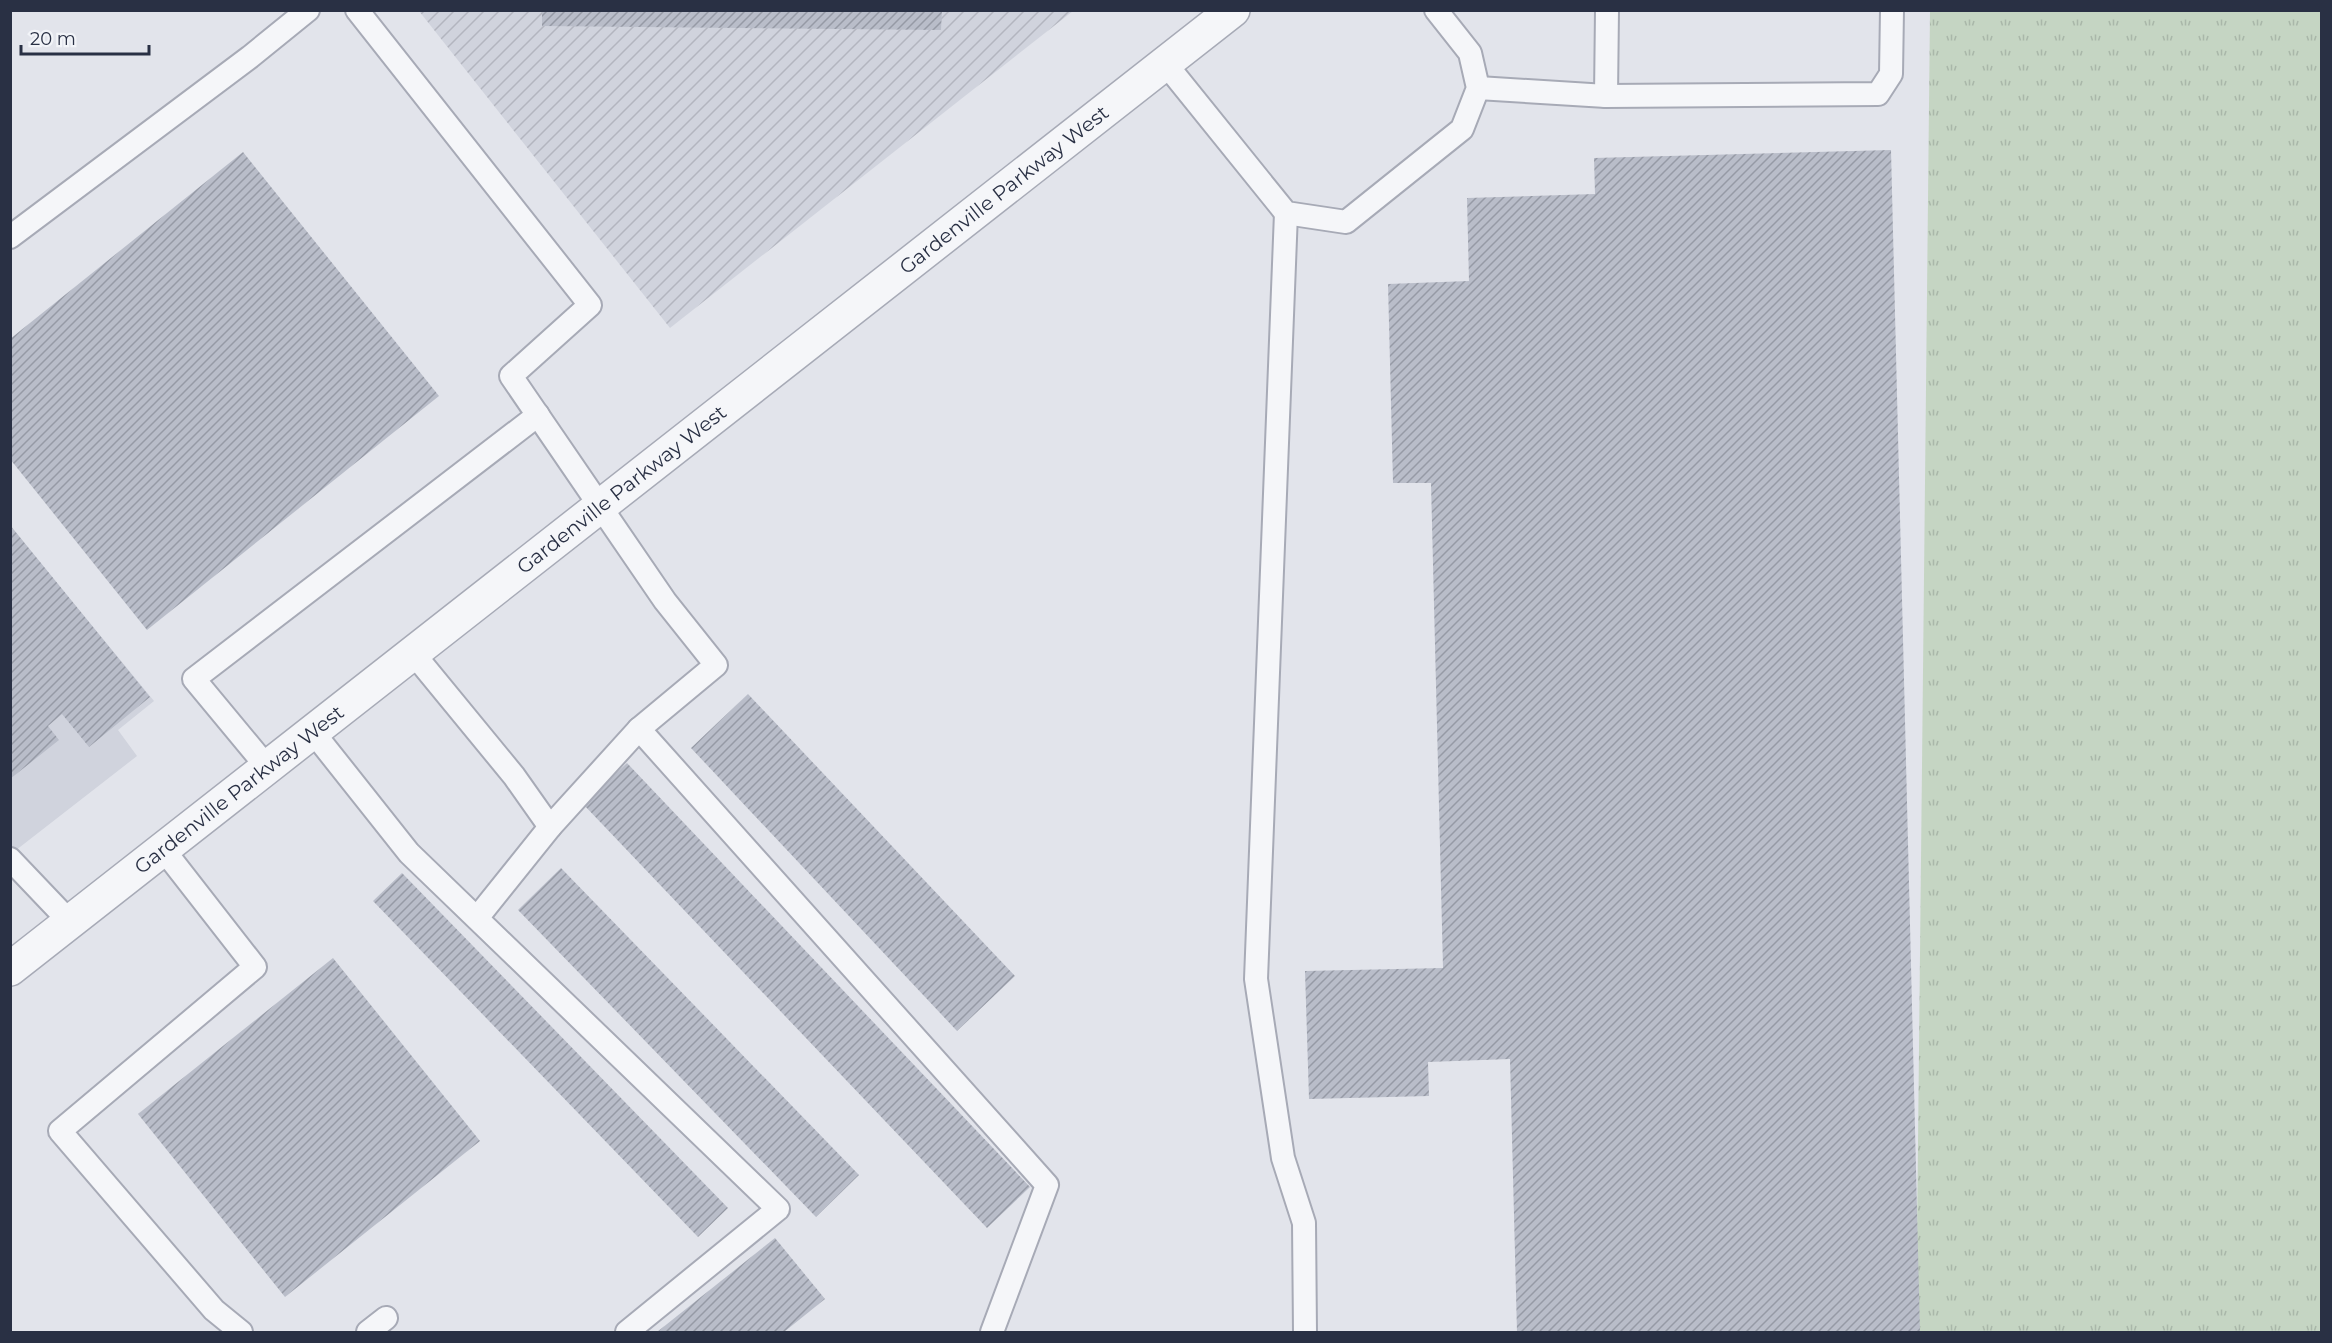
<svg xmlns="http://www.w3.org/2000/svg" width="2332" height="1343" font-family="Montserrat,sans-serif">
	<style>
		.built { fill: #d0d3dd }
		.industrial { fill: url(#industrial-furrows) }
		.grass { fill: url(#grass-tufts) }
		.building { fill: url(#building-hatch) }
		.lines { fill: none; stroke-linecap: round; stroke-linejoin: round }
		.lane-casing { stroke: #a7aab6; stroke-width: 26 }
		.street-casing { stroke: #a7aab6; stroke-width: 36 }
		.lane { stroke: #f5f6f9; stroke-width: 22 }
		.street { stroke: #f5f6f9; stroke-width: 33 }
		.labels { text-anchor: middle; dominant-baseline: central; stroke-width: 4.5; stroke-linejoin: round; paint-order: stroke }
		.street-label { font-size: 20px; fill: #293044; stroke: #f2f4f8 }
	</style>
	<defs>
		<pattern id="industrial-furrows" width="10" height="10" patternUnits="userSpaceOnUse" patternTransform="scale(1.5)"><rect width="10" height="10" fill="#d0d3dd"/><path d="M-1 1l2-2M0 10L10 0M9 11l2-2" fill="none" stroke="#b3b5bf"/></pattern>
		<pattern id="grass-tufts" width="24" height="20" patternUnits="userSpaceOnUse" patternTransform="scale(1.5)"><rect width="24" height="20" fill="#c5d5c3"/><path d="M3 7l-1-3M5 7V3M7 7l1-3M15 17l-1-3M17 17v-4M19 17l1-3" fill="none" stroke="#a9b7a9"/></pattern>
		<pattern id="building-hatch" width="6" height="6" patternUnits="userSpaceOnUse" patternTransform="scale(1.5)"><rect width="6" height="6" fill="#b9bdc9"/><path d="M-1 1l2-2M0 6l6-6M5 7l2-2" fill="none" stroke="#969aa5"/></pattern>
	</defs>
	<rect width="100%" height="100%" fill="#e2e4eb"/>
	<!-- built -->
	<path class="built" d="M 10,526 L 154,701 L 118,730 L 137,756 L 11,854 Z"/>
	<!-- industrial -->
	<path class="industrial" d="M 419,11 L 1073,11 L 670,328 Z"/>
	<!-- grass -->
	<path class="grass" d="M 1930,11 L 2321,11 L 2321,1332 L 1916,1332 Z"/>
	<!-- building -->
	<g class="building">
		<path d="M 542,10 L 942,10 L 941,30 L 542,26 Z"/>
		<path d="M 1891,150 L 1920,1332 L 1517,1332 L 1510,1059 L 1428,1062 L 1429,1096 L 1309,1099 L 1305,971 L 1443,968 L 1431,483 L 1393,483 L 1388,284 L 1469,281 L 1467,198 L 1595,194 L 1594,158 Z"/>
		<path d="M 243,152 L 439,396 L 147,630 L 10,459 L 10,339 Z"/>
		<path d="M 10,525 L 150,697 L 89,747 L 62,714 L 48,726 L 59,740 L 10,779 Z"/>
		<path d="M 748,694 L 1015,976 L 957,1031 L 691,748 Z"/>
		<path d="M 627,763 L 1030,1187 L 987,1228 L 583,804 Z"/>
		<path d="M 561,868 L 859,1175 L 816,1217 L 518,910 Z"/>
		<path d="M 402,873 L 728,1208 L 698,1237 L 373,901 Z"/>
		<path d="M 333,958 L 480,1141 L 285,1297 L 138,1114 Z"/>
		<path d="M 775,1238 L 825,1299 L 784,1332 L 657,1332 Z"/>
	</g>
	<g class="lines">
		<defs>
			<g id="lane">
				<path d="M 357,10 L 590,305 L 511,376 L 665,601 L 716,665 L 639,729"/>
				<path d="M 1165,63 L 1286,213 L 1346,222 L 1462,129 L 1478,88 L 1470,53 L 1436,10"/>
				<path d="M 1478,88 L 1606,96 L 1878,94 L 1891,74 L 1892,10"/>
				<path d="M 1606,96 L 1607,10"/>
				<path d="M 1286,213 L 1256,979 L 1283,1158 L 1304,1223 L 1305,1332"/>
				<path d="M 10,237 L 250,57 L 308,10"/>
				<path d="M 413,653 L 514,776 L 550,827"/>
				<path d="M 313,732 L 409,853 L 778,1209 L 627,1332"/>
				<path d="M 267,767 L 194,679 L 538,415"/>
				<path d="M 163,849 L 255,967 L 60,1131 L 214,1310 L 241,1332"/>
				<path d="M 10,859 L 70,922"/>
				<path d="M 477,918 L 550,827 L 639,729 L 1047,1185 L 992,1332"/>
				<path d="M 368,1332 L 386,1318"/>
			</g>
			<g id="street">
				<path id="s1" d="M 10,969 L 1233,10"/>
			</g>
		</defs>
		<!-- lane casing -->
		<use href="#lane" class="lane-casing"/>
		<!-- street casing -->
		<use href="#street" class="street-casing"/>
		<!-- lane -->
		<use href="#lane" class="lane"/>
		<!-- street -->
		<use href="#street" class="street"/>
	</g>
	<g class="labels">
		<!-- street labels -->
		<g class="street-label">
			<text stroke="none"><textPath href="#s1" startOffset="1263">Gardenville Parkway West</textPath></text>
			<text stroke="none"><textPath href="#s1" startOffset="777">Gardenville Parkway West</textPath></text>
			<text stroke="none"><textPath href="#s1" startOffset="291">Gardenville Parkway West</textPath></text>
		</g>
	</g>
	<!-- border -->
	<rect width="2332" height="1343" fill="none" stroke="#293044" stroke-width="24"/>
	<!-- scale -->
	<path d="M21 45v9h128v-9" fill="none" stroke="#293044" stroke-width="3"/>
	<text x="30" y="45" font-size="18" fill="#293044" stroke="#f2f4f8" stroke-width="4.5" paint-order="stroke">20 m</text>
</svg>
